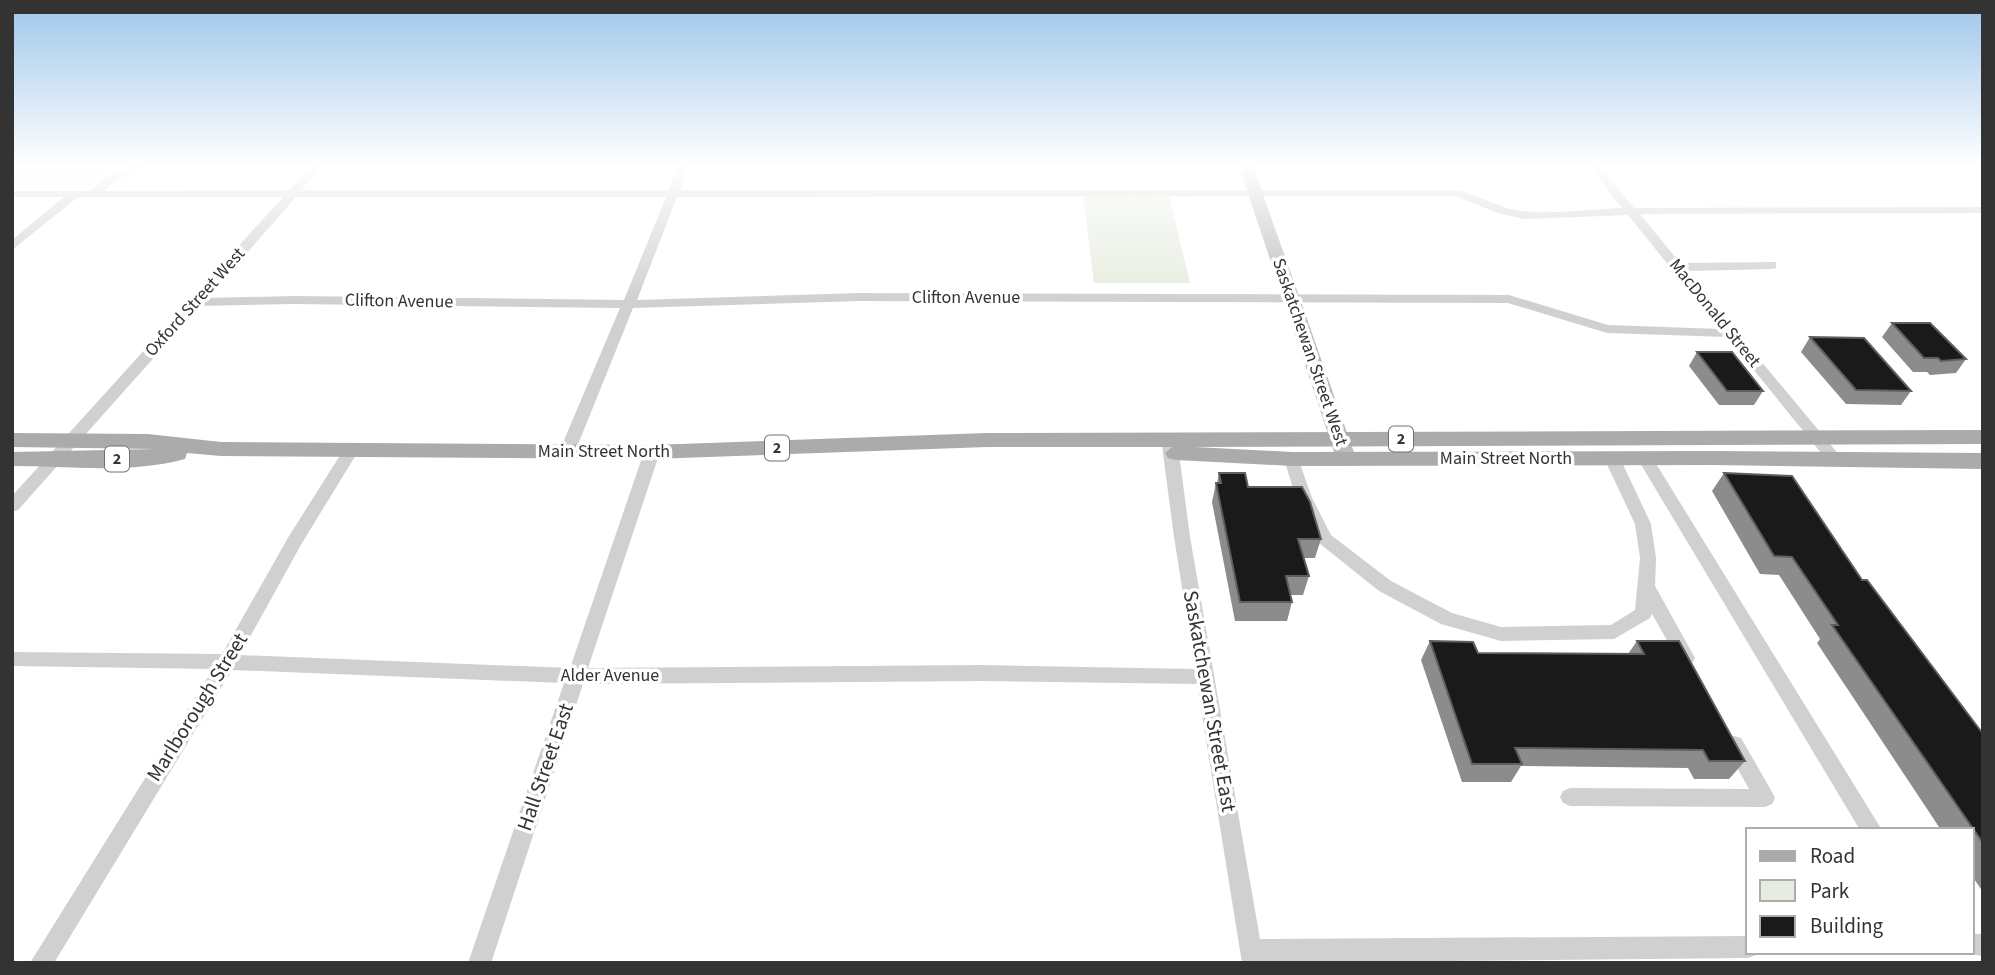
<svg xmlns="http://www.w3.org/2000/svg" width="1995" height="975" font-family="'Source Sans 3',sans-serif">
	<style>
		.green { fill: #e6ecdf }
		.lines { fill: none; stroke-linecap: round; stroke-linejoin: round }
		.street { fill: #d0d0d0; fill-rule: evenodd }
		.secondary { fill: #bdbdbd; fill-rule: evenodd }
		.primary { fill: #ababab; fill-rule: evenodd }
		.wall { fill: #8c8c8c }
		.building { fill: #1a1a1a; stroke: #5f5f5f; stroke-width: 2 }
		.labels { text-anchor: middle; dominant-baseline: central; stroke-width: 7; stroke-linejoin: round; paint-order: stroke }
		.shield { fill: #fff; stroke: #707070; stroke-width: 2 }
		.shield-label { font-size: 16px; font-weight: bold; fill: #333 }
		.street-label { font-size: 18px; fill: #333; stroke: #fff }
		.near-street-label { font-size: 21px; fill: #333; stroke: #fff }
	</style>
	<rect width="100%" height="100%" fill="#fff"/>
	<!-- green -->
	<g class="green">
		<path d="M 12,166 L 109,166 L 88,183 L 12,183 Z"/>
		<path d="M 1083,195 L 1169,195 L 1190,283 L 1094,283 Z"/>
	</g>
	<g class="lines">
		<!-- street -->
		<g class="street">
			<path d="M 132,166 L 145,166 L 114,182 L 104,191 L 289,190 L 311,166 L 322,166 L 301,190 L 668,190 L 678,166 L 688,166 L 680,190 L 1455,190 C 1474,192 1489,203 1507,208 C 1537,217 1589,209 1622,208 L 1589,166 L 1600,166 L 1634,208 L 1983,207 L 1983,213 L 1640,214 L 1680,263 L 1776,262 L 1776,268 L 1772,269 L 1686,271 L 1840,456 L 1843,460 L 1840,464 L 1830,464 L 1727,337 L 1607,333 L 1508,303 L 859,301 L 633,308 L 575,452 L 567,457 L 559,452 L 620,308 L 293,304 L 200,306 L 18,510 L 12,512 L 12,496 L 283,197 L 78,197 L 12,250 L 12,240 L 64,197 L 12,197 L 12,191 L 90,191 L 106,178 ZM 1455,196 L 1498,213 L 1524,219 L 1628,215 L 1720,329 L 1608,325 L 1509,295 L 859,293 L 637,300 L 677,197 ZM 296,197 L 666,197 L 624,300 L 293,296 L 207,298 Z"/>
			<path d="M 1169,433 L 1177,438 L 1190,537 L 1260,939 L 1748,936 L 1748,952 L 1757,952 L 1756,955 L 1748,958 L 1242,963 L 1197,684 L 982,681 L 583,684 L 491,963 L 468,963 L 564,683 L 232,670 L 54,963 L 30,963 L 213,669 L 12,666 L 12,652 L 222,654 L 289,536 L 346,446 L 356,446 L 359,450 L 302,543 L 240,655 L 570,668 L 644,452 L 652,447 L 660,452 L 588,668 L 982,665 L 1195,669 L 1174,537 L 1161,438 Z"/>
			<path d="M 1612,453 L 1620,458 L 1651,524 L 1656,558 L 1655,586 L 1695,658 L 1692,663 L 1686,665 L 1680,663 L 1652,614 L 1650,618 L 1614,639 L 1501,641 L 1441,624 L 1379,591 L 1319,543 L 1296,498 L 1284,459 L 1287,455 L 1297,455 L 1312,498 L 1331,535 L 1391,581 L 1452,613 L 1501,627 L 1611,625 L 1635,610 L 1640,558 L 1635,524 L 1604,458 Z"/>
			<path d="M 1645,453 L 1650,454 L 1882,830 L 1860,830 L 1637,458 Z"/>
			<path d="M 1734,736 L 1741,738 L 1772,792 L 1775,798 L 1772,804 L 1765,807 L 1570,806 L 1563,803 L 1560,797 L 1563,791 L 1570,788 L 1749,789 L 1724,744 L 1727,738 Z"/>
			<path d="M 1972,934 L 1983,934 L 1983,956 L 1964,953 L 1972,952 Z"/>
		</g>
		<!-- secondary -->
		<path class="secondary" d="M 1239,166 L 1253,166 L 1356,458 L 1353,463 L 1339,463 L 1336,458 Z"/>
		<!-- primary -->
		<path class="primary" d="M 1983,430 L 1983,444 L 1195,447 L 1292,452 L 1712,451 L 1983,453 L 1983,469 L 1712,465 L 1292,466 L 1176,460 L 1168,458 L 1165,453 L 1172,447 L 987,447 L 652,459 L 221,456 L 187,453 L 185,459 C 131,474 68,466 12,466 L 12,452 L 156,449 L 12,447 L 12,433 L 148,434 L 221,442 L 652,445 L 987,433 Z"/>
	</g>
	<!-- wall -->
	<g class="wall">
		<path d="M 1892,323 L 1966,359 L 1956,373 L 1930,375 L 1927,372 L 1913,372 L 1882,337 Z"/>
		<path d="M 1810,337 L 1911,391 L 1901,405 L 1846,404 L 1801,352 Z"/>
		<path d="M 1697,352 L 1763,391 L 1754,405 L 1719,405 L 1689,366 Z"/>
		<path d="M 1219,473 L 1248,487 L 1321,539 L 1315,558 L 1303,558 L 1309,576 L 1303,595 L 1290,595 L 1292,602 L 1287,621 L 1235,621 L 1212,502 L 1216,483 L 1217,483 Z"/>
		<path d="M 1724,473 L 1862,580 L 1983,734 L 1983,892 L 1972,876 L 1972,830 L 1941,830 L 1817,643 L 1820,639 L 1779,575 L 1760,574 L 1712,491 Z"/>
		<path d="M 1430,641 L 1478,653 L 1628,654 L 1637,641 L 1745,761 L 1729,779 L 1694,779 L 1688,768 L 1521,766 L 1511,782 L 1462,782 L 1421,660 Z"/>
	</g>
	<!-- building -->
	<g class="building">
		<path d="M 1892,323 L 1930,323 L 1966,359 L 1941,361 L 1938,358 L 1924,358 Z"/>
		<path d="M 1810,337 L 1864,338 L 1911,391 L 1856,390 Z"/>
		<path d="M 1697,352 L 1732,352 L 1763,391 L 1727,391 Z"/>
		<path d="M 1219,473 L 1245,473 L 1248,487 L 1302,487 L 1310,502 L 1321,539 L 1298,539 L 1309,576 L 1286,576 L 1292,602 L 1240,602 L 1216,483 L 1221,483 Z"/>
		<path d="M 1724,473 L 1792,476 L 1862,580 L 1867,580 L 1983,734 L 1983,843 L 1832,625 L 1838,625 L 1792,557 L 1774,556 Z"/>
		<path d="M 1430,641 L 1473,642 L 1478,653 L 1644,654 L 1637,641 L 1679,641 L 1745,761 L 1709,761 L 1703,750 L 1515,748 L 1522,764 L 1472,764 Z"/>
	</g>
	<!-- sky -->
	<linearGradient id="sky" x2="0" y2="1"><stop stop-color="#9ec6ea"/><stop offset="0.55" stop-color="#fff"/><stop offset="1" stop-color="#fff" stop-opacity="0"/></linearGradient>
	<rect width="1995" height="302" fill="url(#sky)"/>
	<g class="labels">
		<!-- shield labels -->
		<g class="shield">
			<rect x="1389" y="426.5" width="24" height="25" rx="5"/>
			<rect x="765" y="435.5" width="24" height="25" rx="5"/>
			<rect x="105" y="446.5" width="24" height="25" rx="5"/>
		</g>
		<g class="shield-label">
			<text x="1401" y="439">2</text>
			<text x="777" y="448">2</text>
			<text x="117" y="459">2</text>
		</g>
		<!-- street labels -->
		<g class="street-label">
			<text x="966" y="297">Clifton Avenue</text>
			<text transform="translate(399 301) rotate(1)">Clifton Avenue</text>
			<text transform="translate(195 302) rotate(-48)">Oxford Street West</text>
			<text transform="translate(1715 313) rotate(51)">MacDonald Street</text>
			<text transform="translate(1310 352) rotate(71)">Saskatchewan Street West</text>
			<text x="604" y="451">Main Street North</text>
			<text x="1506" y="458">Main Street North</text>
			<text x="610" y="675">Alder Avenue</text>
		</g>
		<!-- near-street labels -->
		<g class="near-street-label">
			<text transform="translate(1210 701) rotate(80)">Saskatchewan Street East</text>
			<text transform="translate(197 707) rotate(-58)">Marlborough Street</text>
			<text transform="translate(545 767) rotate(-71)">Hall Street East</text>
		</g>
	</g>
	<!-- border -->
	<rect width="1995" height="975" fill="none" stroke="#333333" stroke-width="28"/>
	<!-- legend -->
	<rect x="1746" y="828" width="228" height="126" fill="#ffffff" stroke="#adadad" stroke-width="2"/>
	<rect x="1760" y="851" width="35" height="10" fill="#ababab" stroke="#adadad" stroke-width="2"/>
	<text x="1810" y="863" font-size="21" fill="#333333">Road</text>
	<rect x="1760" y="880" width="35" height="21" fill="#e6ecdf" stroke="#adadad" stroke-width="2"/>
	<text x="1810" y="898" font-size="21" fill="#333333">Park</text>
	<rect x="1760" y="916" width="35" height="21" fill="#1a1a1a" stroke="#adadad" stroke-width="2"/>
	<text x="1810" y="933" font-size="21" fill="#333333">Building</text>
</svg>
